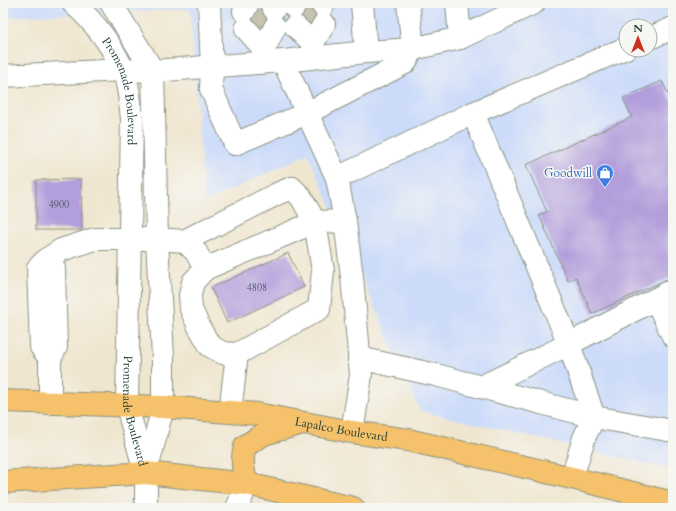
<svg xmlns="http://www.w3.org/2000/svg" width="676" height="511" font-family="Cardo,serif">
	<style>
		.built { fill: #ccdbfa; fill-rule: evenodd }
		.building { fill: #b29edb }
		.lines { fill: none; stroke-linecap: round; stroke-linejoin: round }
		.minor-tunnel { stroke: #c6c4b0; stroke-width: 22; stroke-dasharray: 22 11; stroke-linecap: butt }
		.minor-casing { stroke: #889282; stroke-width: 24 }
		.major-casing { stroke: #889282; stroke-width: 24 }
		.minor { stroke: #fff; stroke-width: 22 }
		.major { stroke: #f5c16b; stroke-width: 22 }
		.labels { text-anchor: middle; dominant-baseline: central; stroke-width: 3; stroke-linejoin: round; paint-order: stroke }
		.number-label { font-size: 10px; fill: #44555e }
		.street-label { font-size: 12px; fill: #1f3d34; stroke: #f6f6f2 }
		.shop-label { font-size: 12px; fill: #366cbe; stroke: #f6f6f2; text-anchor: end }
	</style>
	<rect width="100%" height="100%" fill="#f6f6f2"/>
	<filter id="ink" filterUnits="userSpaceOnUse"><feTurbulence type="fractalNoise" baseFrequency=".025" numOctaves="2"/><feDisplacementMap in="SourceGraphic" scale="8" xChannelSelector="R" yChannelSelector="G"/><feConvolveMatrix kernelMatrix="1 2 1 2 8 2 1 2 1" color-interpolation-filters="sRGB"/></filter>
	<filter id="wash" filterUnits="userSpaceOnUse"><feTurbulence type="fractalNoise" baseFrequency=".012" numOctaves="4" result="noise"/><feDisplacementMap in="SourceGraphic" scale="16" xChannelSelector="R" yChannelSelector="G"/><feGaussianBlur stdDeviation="0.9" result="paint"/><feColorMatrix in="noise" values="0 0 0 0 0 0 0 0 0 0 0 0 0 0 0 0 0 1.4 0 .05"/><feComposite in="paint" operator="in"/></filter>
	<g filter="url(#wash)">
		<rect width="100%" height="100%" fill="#f0e6cf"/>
		<!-- built -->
		<path class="built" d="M 3,3 L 673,3 L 673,470 L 420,411 L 308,154 L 204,202 L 190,9 L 3,17 ZM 626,26 L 650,26 L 650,50 L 626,50 Z"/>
		<g id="blocks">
			<!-- building -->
			<g class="building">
				<path d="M 308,7 L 309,7 L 315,15 L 310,23 L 302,16 Z"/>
				<path d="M 259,10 L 260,10 L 266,19 L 261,27 L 253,19 Z"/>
				<path d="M 662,81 L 673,105 L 673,278 L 667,279 L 592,314 L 576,277 L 568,281 L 539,215 L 547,212 L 526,165 L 632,117 L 623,98 Z"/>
				<path d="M 81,179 L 82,230 L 36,230 L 36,180 Z"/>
				<path d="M 288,253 L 304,287 L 227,323 L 211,288 Z"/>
			</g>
		</g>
	</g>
	<g filter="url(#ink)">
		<use href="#blocks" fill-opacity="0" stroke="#889282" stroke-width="1"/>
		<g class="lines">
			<!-- minor-tunnel -->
			<g class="minor-tunnel">
				<path d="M 310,7 L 311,25"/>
				<path d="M 260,10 L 262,28"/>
			</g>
			<defs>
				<g id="minor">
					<path id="s1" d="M 73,3 C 93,21 112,45 123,70 C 129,85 130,103 132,119 L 127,406 L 145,472"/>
					<path d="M 111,3 L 153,71 L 157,239 L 163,358 L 163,407 L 146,473 L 146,508"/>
					<path d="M 209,3 L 212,67 L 211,89 L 235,144 L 307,113 L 405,63 L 413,49 L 460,38 L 534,3"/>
					<path d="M 271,3 L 274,9"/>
					<path d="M 321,3 L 323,6"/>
					<path d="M 362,3 L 366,52"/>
					<path d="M 457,3 L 460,38"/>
					<path d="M 294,7 L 296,3"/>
					<path d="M 244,11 L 248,3"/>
					<path d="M 295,26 L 313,43 L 324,24"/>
					<path d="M 246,29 L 264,49 L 275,27"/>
					<path d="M 650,38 L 673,28"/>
					<path d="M 283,61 L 366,52 L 413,49 L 408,3"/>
					<path d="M 3,76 L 123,70 L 153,71 L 283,61 L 337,178 L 345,221 L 352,277 L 361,375 L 352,432"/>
					<path d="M 473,113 L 569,344 L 481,387"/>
					<path d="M 337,178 L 473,113 L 626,48"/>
					<path d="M 184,241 L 279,193 L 292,188 L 301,197 L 315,222 L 323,271 L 319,309 L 237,354 L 223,353 L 210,346 L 199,327 L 191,309 L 190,295 L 193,282 L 205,269 L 315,222 L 345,221"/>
					<path d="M 47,259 L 54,268 L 56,347 L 50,359 L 41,347 L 38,268 Z"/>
					<path d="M 47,259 L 61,250 L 95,239 L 157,239 L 184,241 L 196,252 L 205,269"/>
					<path d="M 673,290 L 569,344 L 594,417 L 673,431"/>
					<path d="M 656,300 L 673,336"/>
					<path d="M 359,358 L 436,375 L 594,417 L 584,438 L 572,478"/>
					<path d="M 50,359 L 50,403"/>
					<path d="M 230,412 L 237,354"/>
					<path d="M 237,508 L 247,484"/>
				</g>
				<g id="major">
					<path id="s2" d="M 3,401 L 163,407 L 257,414 L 352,432 L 408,440 L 572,478 L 673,503"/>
					<path d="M 3,482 L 146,473 L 247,484 L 353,508"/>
					<path d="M 247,484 C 243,470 241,460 245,446 L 264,434 L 300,424"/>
				</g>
			</defs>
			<!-- minor casing -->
			<use href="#minor" class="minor-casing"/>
			<!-- major casing -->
			<use href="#major" class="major-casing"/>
			<!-- minor -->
			<use href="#minor" class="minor"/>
			<!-- major -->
			<use href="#major" class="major"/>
		</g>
	</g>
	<!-- icons -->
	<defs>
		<symbol id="shop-pin" viewBox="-11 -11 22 30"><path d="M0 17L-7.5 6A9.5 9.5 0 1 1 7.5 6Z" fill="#3f7fe0" stroke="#f6f6f2"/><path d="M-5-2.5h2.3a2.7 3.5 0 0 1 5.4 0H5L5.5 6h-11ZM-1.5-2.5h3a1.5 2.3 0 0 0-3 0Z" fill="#fff"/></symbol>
	</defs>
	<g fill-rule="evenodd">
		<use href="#shop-pin" x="595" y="163" width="20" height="27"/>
	</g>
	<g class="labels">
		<!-- number labels -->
		<g class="number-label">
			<text x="59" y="205">4900</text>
			<text x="257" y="288">4808</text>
		</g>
		<!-- street labels -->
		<g class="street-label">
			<text stroke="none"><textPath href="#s1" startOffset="104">Promenade Boulevard</textPath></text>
			<text stroke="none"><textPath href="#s1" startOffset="427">Promenade Boulevard</textPath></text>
			<text stroke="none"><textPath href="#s2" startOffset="340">Lapalco Boulevard</textPath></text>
		</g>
		<!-- shop labels -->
		<g class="shop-label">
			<text x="592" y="173">Goodwill</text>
		</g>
	</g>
	<!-- margin -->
	<rect width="676" height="511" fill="none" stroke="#f6f6f2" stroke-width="16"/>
	<!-- north arrow -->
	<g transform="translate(638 38)"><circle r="19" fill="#f6f6f2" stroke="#a0aca6"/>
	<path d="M0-3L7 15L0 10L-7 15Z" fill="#c8321e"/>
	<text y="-6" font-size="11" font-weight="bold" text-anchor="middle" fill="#1f3d34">N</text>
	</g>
</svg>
